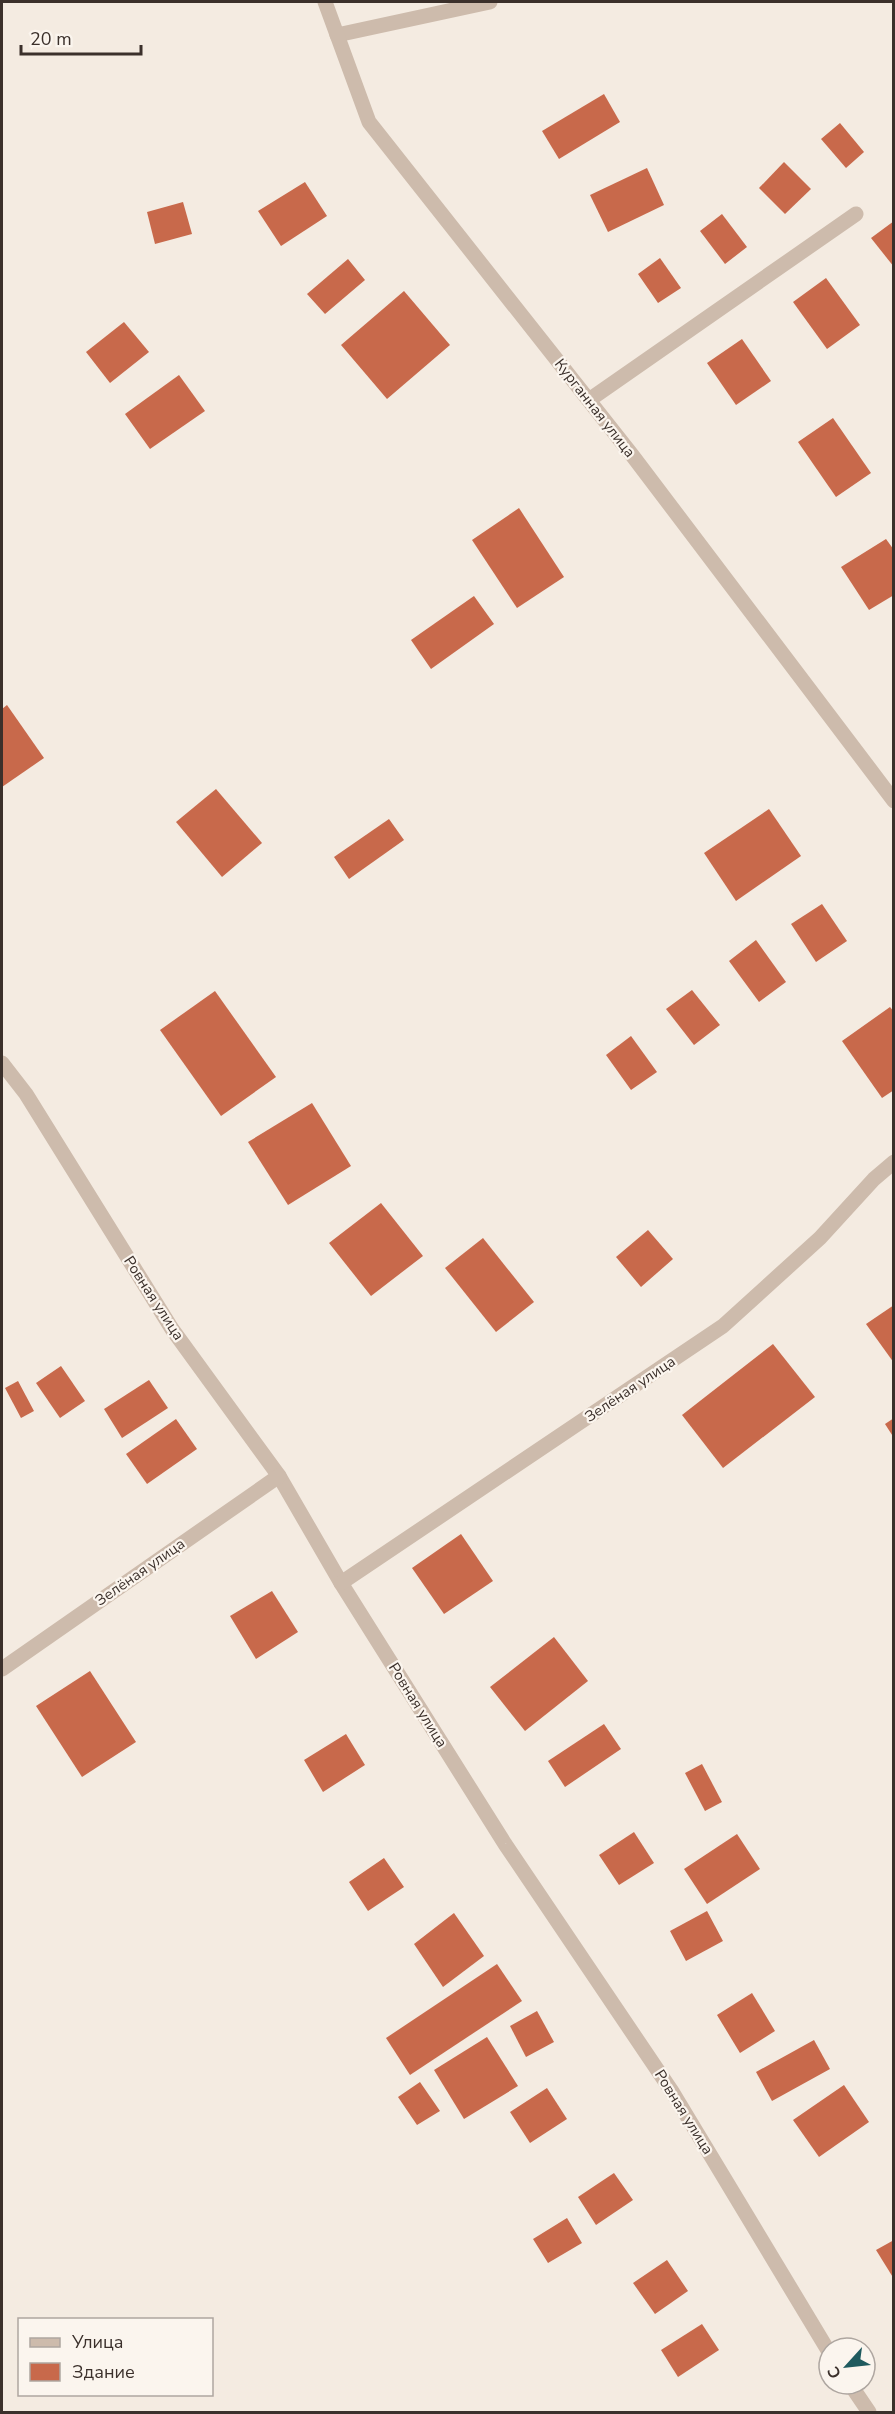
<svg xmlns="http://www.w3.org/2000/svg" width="895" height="2414" font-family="'Nunito Sans',sans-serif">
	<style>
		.building { fill: #c8694b }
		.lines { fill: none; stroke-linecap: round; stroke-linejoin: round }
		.service { stroke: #cdbbac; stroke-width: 15 }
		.minor { stroke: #cdbbac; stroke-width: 15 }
		.labels { text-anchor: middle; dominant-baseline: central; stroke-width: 4.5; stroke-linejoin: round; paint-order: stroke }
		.street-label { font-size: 15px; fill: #3b302b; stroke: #fbf5ee }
	</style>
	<rect width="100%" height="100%" fill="#f4ebe1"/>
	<!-- building -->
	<g class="building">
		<path d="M 604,94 L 620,122 L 559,159 L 542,131 Z"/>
		<path d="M 840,123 L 864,152 L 846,168 L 821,139 Z"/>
		<path d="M 784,162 L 811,189 L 785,214 L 759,188 Z"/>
		<path d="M 647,168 L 664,205 L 608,232 L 590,195 Z"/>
		<path d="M 305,182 L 327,216 L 281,246 L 258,211 Z"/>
		<path d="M 183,202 L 192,234 L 155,244 L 147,212 Z"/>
		<path d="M 722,214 L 747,247 L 725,264 L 700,231 Z"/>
		<path d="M 894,221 L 894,267 L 871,238 Z"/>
		<path d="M 660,258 L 681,288 L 658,303 L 638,274 Z"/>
		<path d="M 348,259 L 365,280 L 325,314 L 307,294 Z"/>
		<path d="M 826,278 L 860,325 L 827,349 L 793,302 Z"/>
		<path d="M 404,291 L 450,345 L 387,399 L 341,345 Z"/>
		<path d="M 124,322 L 149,352 L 110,383 L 86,352 Z"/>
		<path d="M 742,339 L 771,381 L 736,405 L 707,363 Z"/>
		<path d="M 179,375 L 205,411 L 150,449 L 125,414 Z"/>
		<path d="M 833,418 L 871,473 L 836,497 L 798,442 Z"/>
		<path d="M 519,508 L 564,577 L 517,608 L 472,540 Z"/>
		<path d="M 886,539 L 894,550 L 894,595 L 869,610 L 841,567 Z"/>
		<path d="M 474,596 L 494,624 L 431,669 L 411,640 Z"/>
		<path d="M 7,705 L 44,758 L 2,787 L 2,709 Z"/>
		<path d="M 216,789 L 262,843 L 222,877 L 176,822 Z"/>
		<path d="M 769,809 L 801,856 L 736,901 L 704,853 Z"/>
		<path d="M 389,819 L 404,840 L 349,879 L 334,857 Z"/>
		<path d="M 822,904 L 847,941 L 816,962 L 791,924 Z"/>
		<path d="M 756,940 L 786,982 L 759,1002 L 729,961 Z"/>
		<path d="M 692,990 L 720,1025 L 694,1045 L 666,1009 Z"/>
		<path d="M 215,991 L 276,1077 L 221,1116 L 160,1030 Z"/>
		<path d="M 890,1007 L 894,1012 L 894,1090 L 882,1098 L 842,1041 Z"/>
		<path d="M 631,1036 L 657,1072 L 631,1090 L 606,1055 Z"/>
		<path d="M 312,1103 L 351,1166 L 288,1205 L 248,1142 Z"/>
		<path d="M 381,1203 L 423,1256 L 371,1296 L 329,1243 Z"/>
		<path d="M 648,1230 L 673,1259 L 641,1287 L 616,1257 Z"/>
		<path d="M 483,1238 L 534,1302 L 496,1332 L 445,1268 Z"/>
		<path d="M 894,1305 L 894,1363 L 866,1324 Z"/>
		<path d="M 773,1344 L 815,1397 L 723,1468 L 682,1415 Z"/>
		<path d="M 61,1366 L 85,1401 L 60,1418 L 36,1383 Z"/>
		<path d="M 149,1380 L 168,1408 L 122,1438 L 104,1409 Z"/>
		<path d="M 18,1381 L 34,1411 L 21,1418 L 5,1388 Z"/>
		<path d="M 894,1418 L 894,1438 L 885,1424 Z"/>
		<path d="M 176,1419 L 197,1449 L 147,1484 L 126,1454 Z"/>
		<path d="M 461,1534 L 493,1581 L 444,1614 L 412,1568 Z"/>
		<path d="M 272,1591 L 298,1632 L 256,1659 L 230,1616 Z"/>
		<path d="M 554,1637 L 588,1681 L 525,1731 L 490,1687 Z"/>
		<path d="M 90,1671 L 136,1742 L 82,1777 L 36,1706 Z"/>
		<path d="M 604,1724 L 621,1749 L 565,1787 L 548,1761 Z"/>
		<path d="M 346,1734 L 365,1765 L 323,1792 L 304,1760 Z"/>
		<path d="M 702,1764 L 722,1802 L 705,1811 L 685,1773 Z"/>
		<path d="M 634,1832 L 654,1863 L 619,1885 L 599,1855 Z"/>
		<path d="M 737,1834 L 760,1869 L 707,1904 L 684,1869 Z"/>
		<path d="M 384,1858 L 404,1887 L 368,1911 L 349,1882 Z"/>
		<path d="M 707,1911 L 723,1941 L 686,1961 L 670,1931 Z"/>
		<path d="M 454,1913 L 484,1956 L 443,1987 L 414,1944 Z"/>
		<path d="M 497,1964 L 522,2001 L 410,2075 L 386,2038 Z"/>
		<path d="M 752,1993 L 775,2031 L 740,2053 L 717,2015 Z"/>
		<path d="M 537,2011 L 554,2042 L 526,2057 L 510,2026 Z"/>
		<path d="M 487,2037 L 518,2086 L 464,2119 L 434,2070 Z"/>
		<path d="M 814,2040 L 830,2069 L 772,2101 L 756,2072 Z"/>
		<path d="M 420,2082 L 440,2111 L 417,2125 L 398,2097 Z"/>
		<path d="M 844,2085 L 869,2122 L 819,2157 L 793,2120 Z"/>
		<path d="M 547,2088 L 567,2119 L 530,2143 L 510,2112 Z"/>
		<path d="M 614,2173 L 633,2200 L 596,2225 L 578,2197 Z"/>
		<path d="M 567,2218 L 582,2243 L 548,2263 L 533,2239 Z"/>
		<path d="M 894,2240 L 894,2279 L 876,2250 Z"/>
		<path d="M 667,2260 L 688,2291 L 655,2314 L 633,2283 Z"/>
		<path d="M 702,2324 L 719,2350 L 678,2377 L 661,2350 Z"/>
	</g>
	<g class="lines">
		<!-- service -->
		<g class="service">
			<path d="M 337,35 L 490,2"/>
			<path d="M 589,400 L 856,214"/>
		</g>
		<!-- minor -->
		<g class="minor">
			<path d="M 325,2 L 369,122 L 632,455 L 894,801"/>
			<path d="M 2,1063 L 26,1094 L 172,1329 L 279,1476 L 341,1583 L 505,1844 L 673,2093 L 829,2352"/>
			<path d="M 341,1583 L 723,1326 L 820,1238 L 874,1179 L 894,1162"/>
			<path d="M 2,1669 L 279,1476"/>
			<path d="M 850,2384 L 869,2412"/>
		</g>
	</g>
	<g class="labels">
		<!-- street labels -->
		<g class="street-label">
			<text transform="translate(595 408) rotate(52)">Курганная улица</text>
			<text transform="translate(154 1298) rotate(57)">Ровная улица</text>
			<text transform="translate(630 1389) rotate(-34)">Зелёная улица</text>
			<text transform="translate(140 1572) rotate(-35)">Зелёная улица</text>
			<text transform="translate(418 1705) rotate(58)">Ровная улица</text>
			<text transform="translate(684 2112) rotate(58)">Ровная улица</text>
		</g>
	</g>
	<!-- border -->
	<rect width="895" height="2414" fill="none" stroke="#3b302b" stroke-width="6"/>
	<!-- legend -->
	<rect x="18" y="2318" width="195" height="78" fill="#fbf5ee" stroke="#aea6a0" stroke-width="1.5"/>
	<rect x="30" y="2338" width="30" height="9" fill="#cdbbac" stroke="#aea6a0" stroke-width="1.5"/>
	<text x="72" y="2348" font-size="18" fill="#3b302b">Улица</text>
	<rect x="30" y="2363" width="30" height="18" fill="#c8694b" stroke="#aea6a0" stroke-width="1.5"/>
	<text x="72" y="2378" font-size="18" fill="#3b302b">Здание</text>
	<!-- north arrow -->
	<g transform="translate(847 2366) rotate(243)"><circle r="28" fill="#fbf5ee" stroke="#aea6a0" stroke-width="1.5"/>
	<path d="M0-4.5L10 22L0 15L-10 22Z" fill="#1f5a5e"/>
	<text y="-9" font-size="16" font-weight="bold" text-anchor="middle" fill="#3b302b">С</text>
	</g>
	<!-- scale -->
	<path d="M21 45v9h120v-9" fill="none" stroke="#3b302b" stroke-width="3"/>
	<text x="30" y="45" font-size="18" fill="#3b302b" stroke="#fbf5ee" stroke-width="4.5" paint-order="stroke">20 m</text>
</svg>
